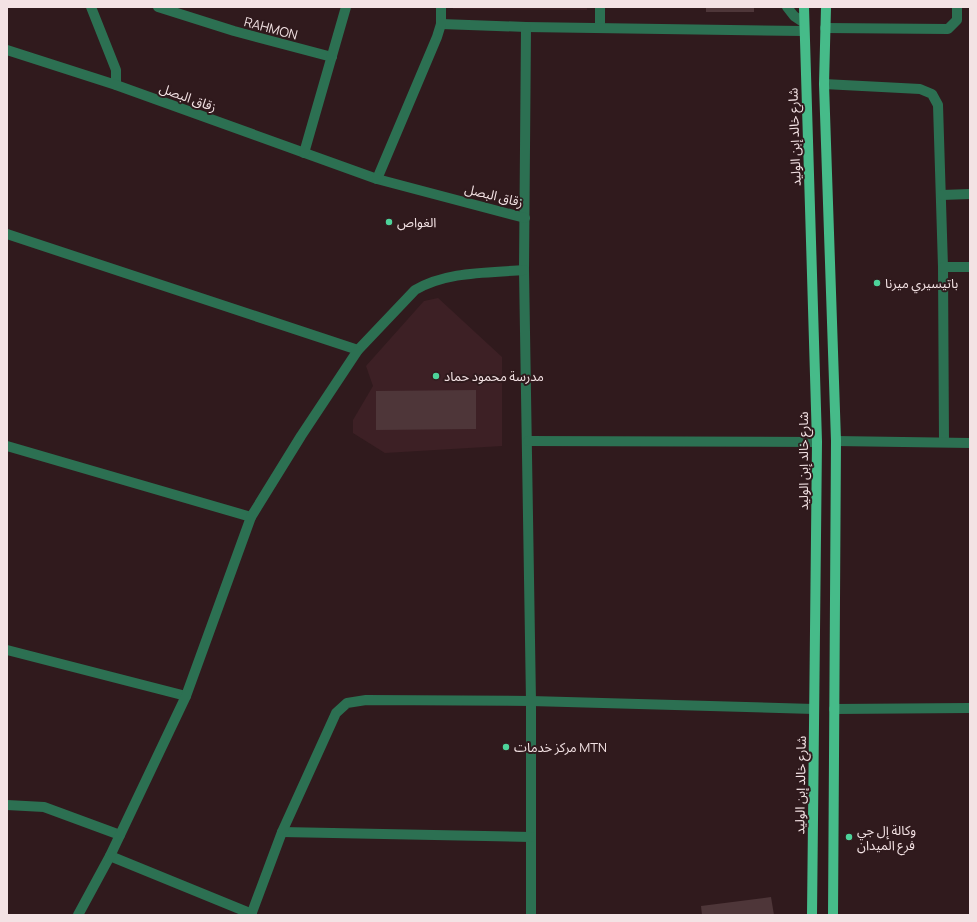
<svg xmlns="http://www.w3.org/2000/svg" width="977" height="922" font-family="Manrope,'Noto Sans Arabic',sans-serif">
	<style>
		.built { fill: #3d2025 }
		.building { fill: #4e3639 }
		.lines { fill: none; stroke-linecap: round; stroke-linejoin: round }
		.lane { stroke: #2c7052; stroke-width: 10 }
		.street { stroke: #2c7052; stroke-width: 10 }
		.primary { stroke: #46bb89; stroke-width: 10 }
		.poi-dot { fill: #4dd39a; stroke: #301a1d; stroke-width: 1.5 }
		.labels { text-anchor: middle; dominant-baseline: central; stroke-width: 4; stroke-linejoin: round; paint-order: stroke }
		.street-label { font-size: 13px; fill: #f3e2e4; stroke: #301a1d }
		.poi-label { font-size: 13px; fill: #f3e2e4; stroke: #301a1d; text-anchor: start }
	</style>
	<rect width="100%" height="100%" fill="#301a1d"/>
	<!-- built -->
	<g class="built">
		<path d="M 453,7 L 587,7 L 587,10 L 453,9 Z"/>
		<path d="M 438,298 L 502,357 L 502,446 L 385,453 L 353,433 L 353,420 L 373,386 L 366,366 L 424,301 Z"/>
	</g>
	<!-- building -->
	<g class="building">
		<rect x="706" y="7" width="48" height="5"/>
		<path d="M 476,390 L 476,429 L 376,430 L 376,391 Z"/>
		<path d="M 771,897 L 774,915 L 702,915 L 701,906 Z"/>
	</g>
	<g class="lines">
		<!-- lane -->
		<path class="lane" d="M 787,7 L 794,16 L 803,22"/>
		<!-- street -->
		<g class="street">
			<path d="M 91,7 L 116,70 L 116,85"/>
			<path d="M 158,7 L 234,31 L 332,57"/>
			<path d="M 600,7 L 600,28"/>
			<path d="M 441,24 L 526,27 L 803,31"/>
			<path d="M 526,27 L 524,270 L 531,701 L 531,915"/>
			<path d="M 825,28 L 948,29 L 957,20 L 957,7"/>
			<path d="M 7,50 L 116,85 L 377,179 L 525,218"/>
			<path d="M 824,84 L 920,89 L 932,94 L 938,105 L 943,267 L 944,442"/>
			<path d="M 304,153 L 346,7"/>
			<path d="M 377,179 L 437,37 L 441,24 L 441,7"/>
			<path d="M 942,195 L 970,194"/>
			<path d="M 7,234 L 358,350"/>
			<path d="M 943,267 L 970,267"/>
			<path d="M 528,441 L 817,442"/>
			<path d="M 836,441 L 970,443"/>
			<path d="M 7,446 L 251,517"/>
			<path d="M 7,650 L 186,696"/>
			<path d="M 834,709 L 970,708"/>
			<path d="M 7,805 L 44,807 L 120,835"/>
			<path d="M 282,832 L 531,837"/>
			<path d="M 110,856 L 252,914"/>
			<path d="M 78,915 L 110,856 L 186,696 L 251,517 L 301,436 L 358,350 L 415,290 C 447,271 488,273 524,270"/>
			<path d="M 251,915 L 282,832 L 336,713 L 347,703 L 366,700 L 531,701 L 814,709"/>
		</g>
		<!-- primary -->
		<g class="primary">
			<path d="M 804,7 L 817,442 L 812,915"/>
			<path d="M 826,7 L 824,84 L 836,441 L 833,915"/>
		</g>
	</g>
	<!-- markers -->
	<g class="poi-dot">
		<circle cx="389" cy="222" r="4"/>
		<circle cx="877" cy="283" r="4"/>
		<circle cx="436" cy="376" r="4"/>
		<circle cx="506" cy="747" r="4"/>
		<circle cx="849" cy="837" r="4"/>
	</g>
	<g class="labels">
		<!-- street labels -->
		<g class="street-label">
			<text transform="translate(271 28) rotate(15)">RAHMON</text>
			<text transform="translate(188 97) rotate(20)">زقاق البصل</text>
			<text transform="translate(794 137) rotate(-92)">شارع خالد إبن الوليد</text>
			<text transform="translate(494 195) rotate(14)">زقاق البصل</text>
			<text transform="translate(803 461) rotate(-90)">شارع خالد إبن الوليد</text>
			<text transform="translate(800 785) rotate(-89)">شارع خالد إبن الوليد</text>
		</g>
		<!-- poi labels -->
		<g class="poi-label">
			<text x="397" y="222">الغواص</text>
			<text x="885" y="283">باتيسيري ميرنا</text>
			<text x="444" y="376">مدرسة محمود حماد</text>
			<text x="514" y="747">مركز خدمات MTN</text>
			<text x="857" y="830">وكالة إل جي<tspan x="857" dy="15">فرع الميدان</tspan></text>
		</g>
	</g>
	<!-- border -->
	<rect width="977" height="922" fill="none" stroke="#f3e2e4" stroke-width="16"/>
</svg>
